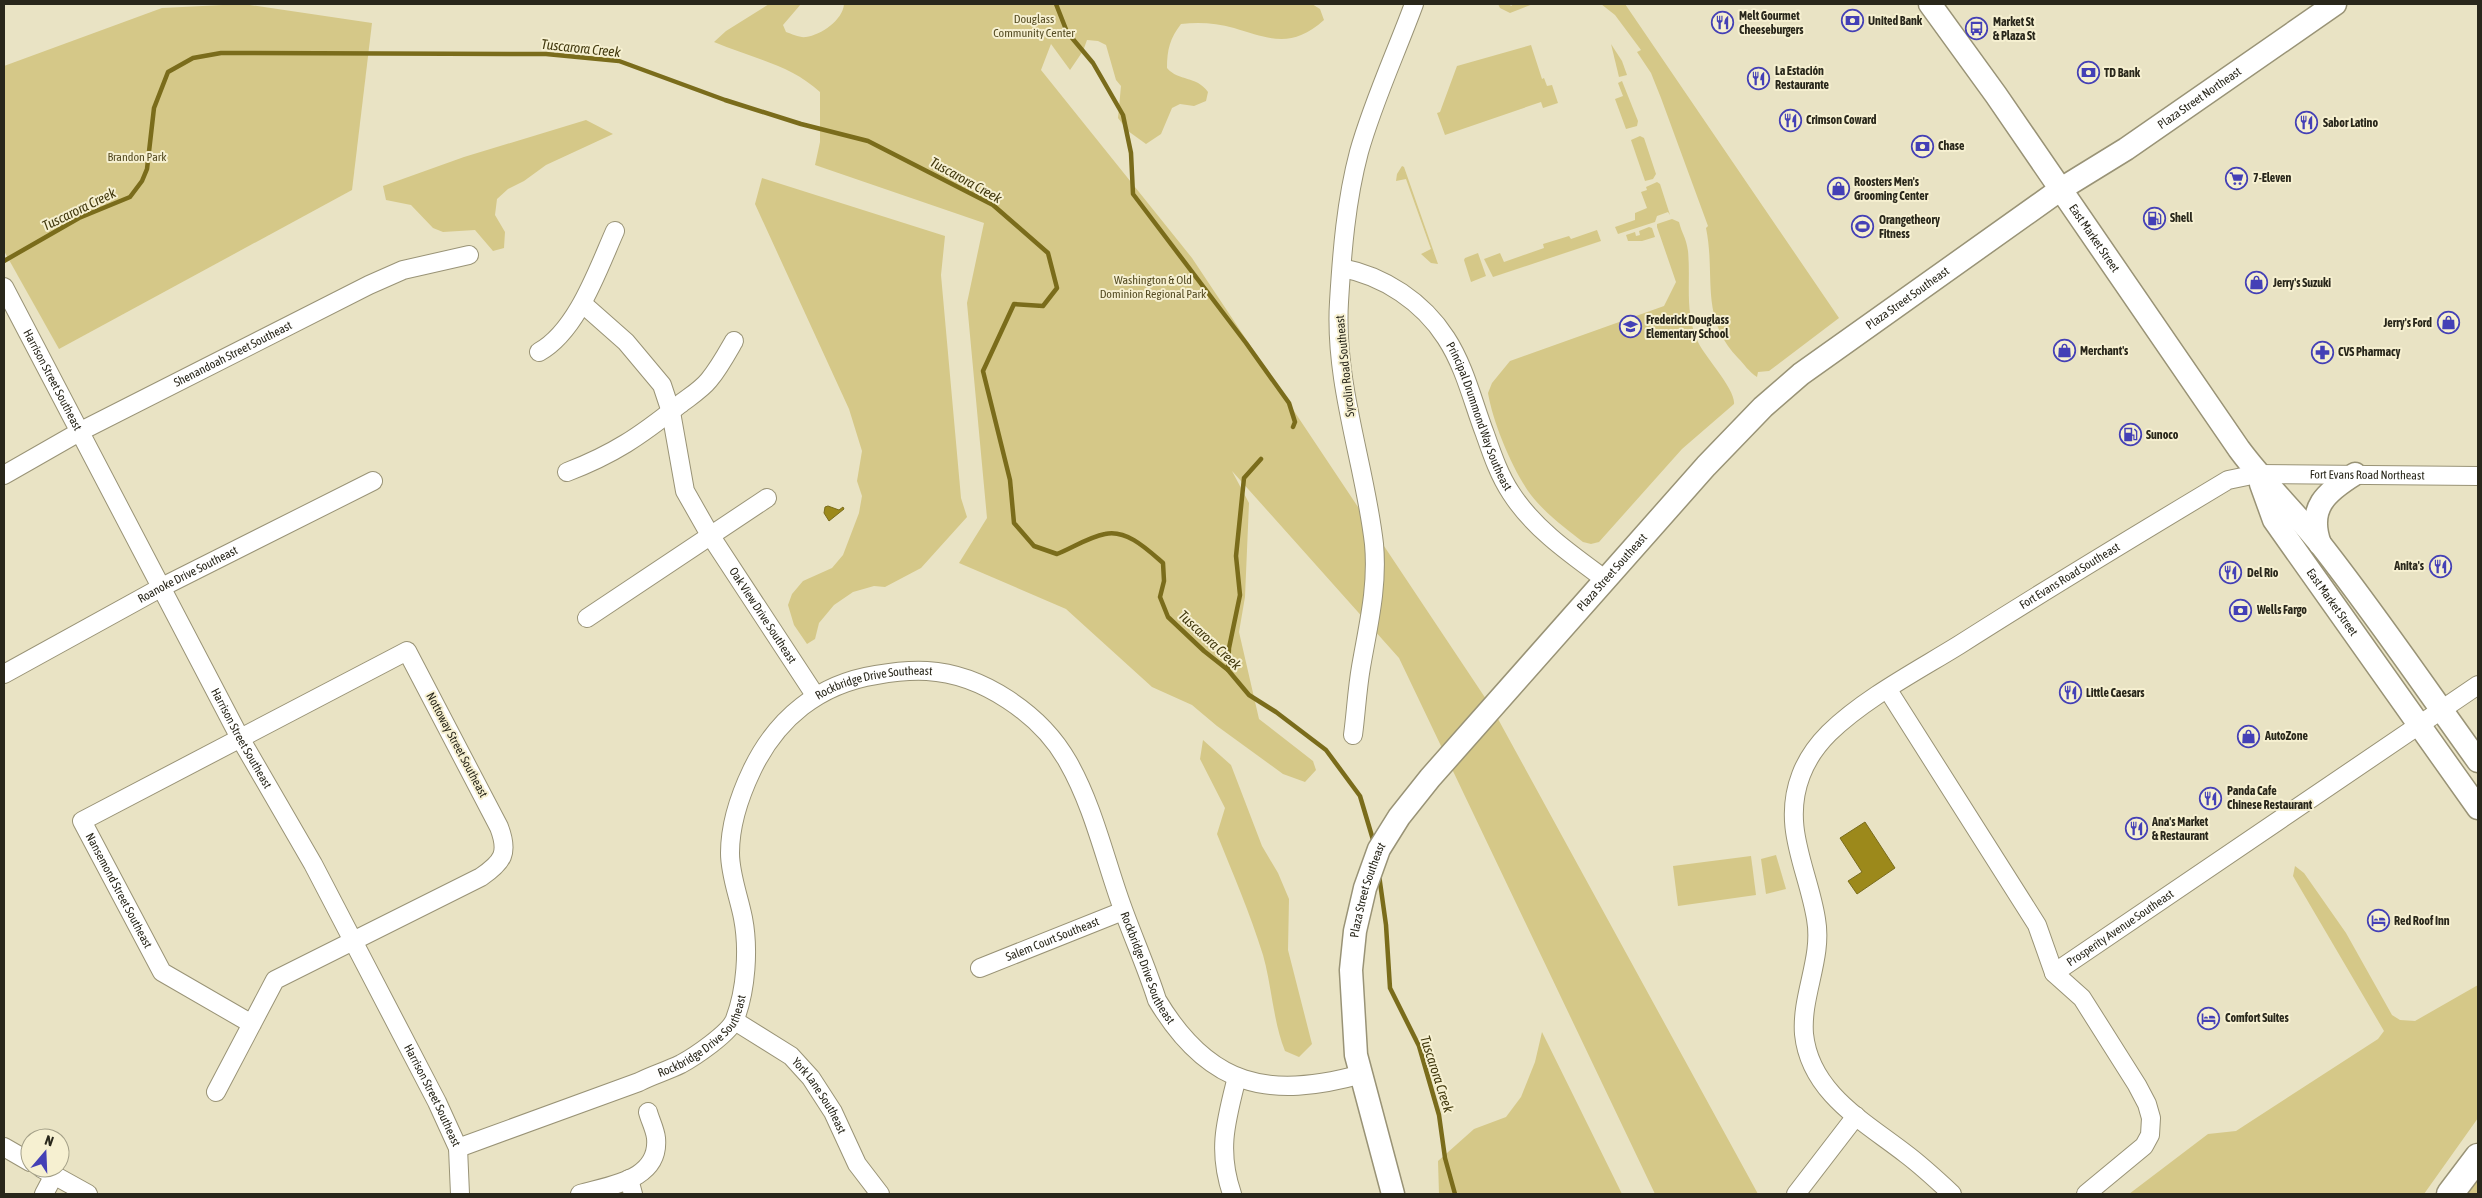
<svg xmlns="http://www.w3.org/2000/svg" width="2482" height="1198" font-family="'Asap Condensed',sans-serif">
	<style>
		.green { fill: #d5c888 }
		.water { fill: #9c891b; stroke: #7a6c1b }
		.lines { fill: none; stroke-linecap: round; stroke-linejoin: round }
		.stream { stroke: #7a6c1b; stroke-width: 4.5 }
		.minor-casing { stroke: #999376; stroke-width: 20 }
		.major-casing { stroke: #999376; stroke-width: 25 }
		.highway-casing { stroke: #999376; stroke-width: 29 }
		.minor { stroke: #fff; stroke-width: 18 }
		.major { stroke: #fff; stroke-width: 22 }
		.highway { stroke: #fff; stroke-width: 26 }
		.labels { text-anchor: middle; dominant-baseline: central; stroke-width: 4; stroke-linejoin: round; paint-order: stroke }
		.poi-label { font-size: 12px; font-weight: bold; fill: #29271b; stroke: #f6f0d1; text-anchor: start }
		.park-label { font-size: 12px; fill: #554c23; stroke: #f6f0d1 }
		.street-label { font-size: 12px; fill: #29271b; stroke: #f6f0d1 }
		.water-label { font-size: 14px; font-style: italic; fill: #41380d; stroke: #f6f0d1 }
	</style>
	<rect width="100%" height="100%" fill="#e9e3c4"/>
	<!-- green -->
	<g class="green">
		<path d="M 243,4 L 372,23 L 352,190 L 59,349 L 4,251 L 4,66 L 162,8 Z"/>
		<path d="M 769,4 L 801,4 L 783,25 L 786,32 C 792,34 800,38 806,37 C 821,35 843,20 844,4 L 1312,4 L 1320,9 L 1324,20 C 1291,49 1271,39 1234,28 C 1216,23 1199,22 1181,24 C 1170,38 1167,50 1167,68 C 1179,82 1196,75 1208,92 L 1206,101 L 1194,106 L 1180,104 L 1172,108 L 1161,134 L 1146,144 L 1128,131 L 1118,118 L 1121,86 L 1116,80 L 1106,45 L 1098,41 L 1087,40 L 1083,51 L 1070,70 L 1051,44 L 1041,70 L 1192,258 L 1492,708 L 1758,1194 L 1655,1194 L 1399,658 L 1232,471 L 1249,503 L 1245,597 L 1239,632 L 1259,719 L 1313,761 L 1316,770 L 1305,782 L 1283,774 L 1217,726 L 1192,705 L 1152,687 L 1066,609 L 959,563 L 987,518 L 967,303 L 984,223 L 815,165 L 820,142 L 820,92 C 790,64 751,58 714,42 L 726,31 Z"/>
		<path d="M 1498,4 L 1509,4 L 1511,6 L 1514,4 L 1533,4 L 1510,13 L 1500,8 Z"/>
		<path d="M 1601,4 L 1625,4 L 1839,318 L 1769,371 L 1758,372 L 1757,377 C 1749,372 1744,364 1738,358 C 1699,317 1716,276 1706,228 L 1708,226 L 1661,98 L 1651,73 L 1637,52 L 1641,50 L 1615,15 Z"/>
		<path d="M 1611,44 L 1622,61 L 1627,75 L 1619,77 Z"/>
		<path d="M 1531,45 L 1542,79 L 1544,78 L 1547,86 L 1552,85 L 1558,103 L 1543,108 L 1541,102 L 1445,135 L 1437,113 L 1440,112 L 1457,66 Z"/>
		<path d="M 1622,81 L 1638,121 L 1637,126 L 1626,129 L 1615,99 L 1623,96 L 1618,83 Z"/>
		<path d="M 586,120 L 613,134 L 546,165 L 524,181 L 508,189 L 497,199 L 495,215 L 505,232 L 504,248 L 493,251 L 475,230 L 443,232 L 433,228 L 411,205 L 386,200 L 383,186 L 464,157 Z"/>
		<path d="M 1640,136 L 1644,138 L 1656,174 L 1653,179 L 1645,181 L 1631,140 Z"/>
		<path d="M 1402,166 L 1404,167 L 1438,264 L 1431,263 L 1421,254 L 1431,249 L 1406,179 L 1396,181 L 1397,174 Z"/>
		<path d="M 762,178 L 945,236 L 941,275 L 961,498 L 967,517 L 921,568 L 885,587 L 874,586 L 853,592 L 834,605 L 819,623 L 815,639 L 807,644 L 794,625 L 788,605 L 792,594 L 803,581 L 832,568 L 843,555 L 859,513 L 862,496 L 857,481 L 862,451 L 849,409 L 755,204 Z"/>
		<path d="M 1657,182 L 1660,184 L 1670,215 L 1668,212 L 1657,216 L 1655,222 L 1618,234 L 1615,227 L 1635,220 L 1635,213 L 1647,208 L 1641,192 L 1647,190 L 1646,187 Z"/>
		<path d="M 1672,219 L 1679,222 C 1682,234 1686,237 1688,251 C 1691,282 1684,312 1698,342 C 1705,357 1736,390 1734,404 L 1682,449 L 1599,542 L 1591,544 L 1583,542 C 1566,529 1544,512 1531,495 C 1513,471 1493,423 1488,393 L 1492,383 L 1510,361 L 1664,306 L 1676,282 L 1657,227 L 1657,224 Z"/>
		<path d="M 1649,227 L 1652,228 L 1655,237 L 1642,241 L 1628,241 L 1626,235 L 1635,232 L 1636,236 L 1640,235 L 1639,231 Z"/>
		<path d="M 1597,230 L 1601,241 L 1493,277 L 1484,259 L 1500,253 L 1504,262 L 1544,248 L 1543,244 L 1569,236 L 1571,239 Z"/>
		<path d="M 1478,253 L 1486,276 L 1471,282 L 1464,260 L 1465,258 Z"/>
		<path d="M 1203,740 L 1231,765 L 1262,846 L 1278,873 L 1289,899 L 1288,950 L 1312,1044 L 1299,1057 L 1285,1051 C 1273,1021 1272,987 1263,955 C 1250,913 1233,874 1217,834 L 1225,808 L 1200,759 Z"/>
		<path d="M 1776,855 L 1786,889 L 1766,894 L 1761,859 Z"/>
		<path d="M 1751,856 L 1756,895 L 1678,906 L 1673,866 Z"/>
		<path d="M 2295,866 L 2304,873 L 2346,933 L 2392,1015 L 2400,1020 L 2415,1021 L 2478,985 L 2478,1118 L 2424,1194 L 2129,1194 L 2208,1134 L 2236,1131 L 2378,1039 L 2384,1031 L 2293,876 Z"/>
		<path d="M 1542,1032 L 1622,1194 L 1439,1194 L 1438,1161 L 1474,1129 L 1506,1117 L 1521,1097 L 1535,1062 Z"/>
		<path d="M 2478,1176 L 2478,1194 L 2465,1194 Z"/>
	</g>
	<!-- water -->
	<g class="water">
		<path d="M 828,506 L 839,510 L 843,507 L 844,509 L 829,521 L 824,513 L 825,507 Z"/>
		<path d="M 1865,822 L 1895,868 L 1857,894 L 1848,881 L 1862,872 L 1840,838 Z"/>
	</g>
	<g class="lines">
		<!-- stream -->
		<g class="stream">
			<path d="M 1056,4 L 1067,32 L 1093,63 L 1123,115 L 1131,153 L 1133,194 L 1246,343 L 1289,403 L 1295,422 L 1293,427"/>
			<path d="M 4,261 L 79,218 L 130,197 L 142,181 L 147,169 L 154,108 L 168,72 L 193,58 L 221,53 L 546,54 L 619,61 L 725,100 L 801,124 L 868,141 L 993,205 L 1048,253 L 1057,288 L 1043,306 L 1014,304 L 983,371 L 1010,480 L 1014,523 L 1034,546 L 1057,554 C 1072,548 1089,537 1105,534 C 1127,529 1148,550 1163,563 L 1164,581 L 1160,597 L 1168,617 L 1204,651 L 1228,670 L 1249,695 L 1276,712 L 1326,750 L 1360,796 L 1374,843"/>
			<path d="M 1228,670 L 1229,648 L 1240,595 L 1236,556 L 1244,478 L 1261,459"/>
			<path d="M 1379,875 L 1386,925 L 1390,988 L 1419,1046 L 1439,1115 L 1445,1158 L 1455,1194"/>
		</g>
		<defs>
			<g id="minor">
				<path id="s1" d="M 1342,268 C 1384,276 1423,302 1446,338 C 1465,367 1473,403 1485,434 C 1492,454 1499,475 1511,493 C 1534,529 1572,555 1606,580"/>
				<path id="s2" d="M 4,287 L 240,738 L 313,864 L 437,1102 L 458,1148 L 460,1194"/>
				<path id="s3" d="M 583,304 L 626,342 L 662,385 L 671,412 L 685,491 L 710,535 L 815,695"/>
				<path d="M 539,352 C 577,331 598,269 615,231"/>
				<path d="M 567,472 C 614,454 640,436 679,405 C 689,397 701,390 709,380 C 719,368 726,355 734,341"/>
				<path id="s4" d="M 4,475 L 81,431 L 369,285 L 403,270 L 469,255"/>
				<path d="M 587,618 L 767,498"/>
				<path id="s5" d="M 4,674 L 162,587 L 373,481"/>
				<path d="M 1888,690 L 2037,925 L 2054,973 L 2082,998 L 2137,1085 L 2147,1104 L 2151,1118 L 2150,1135 L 2144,1146 L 2086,1194"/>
				<path d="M 1353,735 C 1356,713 1357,690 1361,667 C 1368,626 1378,587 1374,544 C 1365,464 1334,384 1339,302 C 1342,252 1346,201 1359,152 C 1373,102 1396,53 1414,4"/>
				<path id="s6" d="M 980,968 L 1123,911"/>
				<path id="s7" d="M 2054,973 L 2478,685"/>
				<path id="s8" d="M 735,1021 L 791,1056 L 811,1078 L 833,1112 L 857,1164 L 880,1194"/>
				<path id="s9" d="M 216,1092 L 275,980 L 481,877 C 503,862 509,853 499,827 L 407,651 L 82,821 L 162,972 L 252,1024"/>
				<path d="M 4,1147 L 30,1162"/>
				<path id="s10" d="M 458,1148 L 639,1082 C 652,1075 667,1071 681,1064 C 694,1057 730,1033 735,1019 C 746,990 749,949 743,918 C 739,897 730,875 730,853 C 730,826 740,795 752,770 C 777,718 819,684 876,675 C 893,672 910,670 927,671 C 982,674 1041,714 1068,762 C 1091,802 1103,851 1118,895 C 1130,931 1146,965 1157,1000 C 1209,1087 1269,1100 1362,1074"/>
				<path d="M 41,1168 L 88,1194"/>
				<path d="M 629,1179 L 633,1194"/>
				<path d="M 44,1194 L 54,1175"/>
				<path d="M 580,1194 C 611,1185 660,1180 656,1138 C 655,1129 650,1120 648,1112"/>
				<path d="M 1232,1194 C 1217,1150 1226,1121 1237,1077"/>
				<path d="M 1796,1194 L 1856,1116"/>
				<path id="s11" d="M 1952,1194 C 1937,1180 1922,1166 1906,1154 C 1865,1122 1810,1093 1804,1034 C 1801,995 1823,958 1816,919 C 1808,869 1781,827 1801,775 C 1807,759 1817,745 1829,733 C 1865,698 1917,671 1959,645 C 2048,588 2138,534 2228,480 L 2257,474 L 2478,476"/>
			</g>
			<g id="major">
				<path id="s12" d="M 1930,4 L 1996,95 L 2239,449 C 2264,483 2295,512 2321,545 C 2376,615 2426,689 2478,761"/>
				<path id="s13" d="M 2261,484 L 2274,520 L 2478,808"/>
				<path d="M 2320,544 C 2307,508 2326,492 2355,474"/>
				<path id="s14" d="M 1393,1194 L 1356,1055 L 1351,970 L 1355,931 L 1365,888 L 1379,849 L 1399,817 L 1430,778 L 1706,466 L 1763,407 L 1801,374 L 2061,189 L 2126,149 L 2335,4"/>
			</g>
			<path id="highway" d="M 2450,1194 L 2478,1157"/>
		</defs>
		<!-- minor casing -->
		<use href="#minor" class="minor-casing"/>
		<!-- major casing -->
		<use href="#major" class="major-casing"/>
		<!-- highway casing -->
		<use href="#highway" class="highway-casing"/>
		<!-- minor -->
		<use href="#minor" class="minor"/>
		<!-- major -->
		<use href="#major" class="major"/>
		<!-- highway -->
		<use href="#highway" class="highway"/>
	</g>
	<!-- icons -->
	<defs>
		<symbol id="bank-ring" viewBox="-11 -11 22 22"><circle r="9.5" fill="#f6f0d1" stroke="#4440b6" stroke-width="1.5"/><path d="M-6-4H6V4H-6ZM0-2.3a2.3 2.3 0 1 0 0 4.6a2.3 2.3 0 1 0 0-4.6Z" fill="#4440b6"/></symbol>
		<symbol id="restaurant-ring" viewBox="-11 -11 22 22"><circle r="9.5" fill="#f6f0d1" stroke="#4440b6" stroke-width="1.5"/><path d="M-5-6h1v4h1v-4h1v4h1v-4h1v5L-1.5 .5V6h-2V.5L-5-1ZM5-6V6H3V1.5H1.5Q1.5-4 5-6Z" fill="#4440b6"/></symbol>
		<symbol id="bus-ring" viewBox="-11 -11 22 22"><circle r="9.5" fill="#f6f0d1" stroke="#4440b6" stroke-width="1.5"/><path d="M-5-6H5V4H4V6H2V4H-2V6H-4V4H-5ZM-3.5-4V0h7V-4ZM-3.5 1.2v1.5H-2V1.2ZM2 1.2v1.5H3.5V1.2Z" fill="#4440b6"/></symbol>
		<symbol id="supermarket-ring" viewBox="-11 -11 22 22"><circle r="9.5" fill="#f6f0d1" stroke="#4440b6" stroke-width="1.5"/><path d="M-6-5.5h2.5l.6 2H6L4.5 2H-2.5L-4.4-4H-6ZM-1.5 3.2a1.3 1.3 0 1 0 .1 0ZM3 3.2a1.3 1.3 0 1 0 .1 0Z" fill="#4440b6"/></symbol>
		<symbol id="shop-ring" viewBox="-11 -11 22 22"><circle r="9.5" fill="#f6f0d1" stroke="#4440b6" stroke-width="1.5"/><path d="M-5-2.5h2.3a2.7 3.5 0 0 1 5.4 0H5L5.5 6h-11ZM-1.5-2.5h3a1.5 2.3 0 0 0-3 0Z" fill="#4440b6"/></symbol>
		<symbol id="fuel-ring" viewBox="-11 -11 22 22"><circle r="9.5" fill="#f6f0d1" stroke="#4440b6" stroke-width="1.5"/><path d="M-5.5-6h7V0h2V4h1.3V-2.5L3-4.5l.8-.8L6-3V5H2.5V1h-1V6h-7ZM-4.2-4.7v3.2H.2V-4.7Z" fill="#4440b6"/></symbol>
		<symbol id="stadium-ring" viewBox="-11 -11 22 22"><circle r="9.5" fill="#f6f0d1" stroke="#4440b6" stroke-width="1.5"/><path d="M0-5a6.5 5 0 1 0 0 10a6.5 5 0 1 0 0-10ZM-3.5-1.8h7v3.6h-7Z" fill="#4440b6"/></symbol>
		<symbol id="school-ring" viewBox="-11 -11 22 22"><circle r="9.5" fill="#f6f0d1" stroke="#4440b6" stroke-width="1.5"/><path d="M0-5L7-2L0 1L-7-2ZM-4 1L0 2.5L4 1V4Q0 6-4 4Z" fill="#4440b6"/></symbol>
		<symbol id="pharmacy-ring" viewBox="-11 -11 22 22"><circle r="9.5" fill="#f6f0d1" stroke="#4440b6" stroke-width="1.5"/><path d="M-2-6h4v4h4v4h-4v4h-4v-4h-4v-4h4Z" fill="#4440b6"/></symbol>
		<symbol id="hotel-ring" viewBox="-11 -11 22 22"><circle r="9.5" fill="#f6f0d1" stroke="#4440b6" stroke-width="1.5"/><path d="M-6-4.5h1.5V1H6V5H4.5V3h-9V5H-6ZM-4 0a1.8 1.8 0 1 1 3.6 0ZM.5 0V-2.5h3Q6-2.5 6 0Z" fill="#4440b6"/></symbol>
	</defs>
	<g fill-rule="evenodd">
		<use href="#bank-ring" x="1840" y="8" width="25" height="25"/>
		<use href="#restaurant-ring" x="1710" y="10" width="25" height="25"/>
		<use href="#bus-ring" x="1964" y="16" width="25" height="25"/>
		<use href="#bank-ring" x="2076" y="60" width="25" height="25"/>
		<use href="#restaurant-ring" x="1746" y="66" width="25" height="25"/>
		<use href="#restaurant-ring" x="1778" y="108" width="25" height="25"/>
		<use href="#restaurant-ring" x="2294" y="110" width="25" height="25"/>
		<use href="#bank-ring" x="1910" y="134" width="25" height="25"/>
		<use href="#supermarket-ring" x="2224" y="166" width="25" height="25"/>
		<use href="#shop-ring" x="1826" y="176" width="25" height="25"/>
		<use href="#fuel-ring" x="2142" y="206" width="25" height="25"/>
		<use href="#stadium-ring" x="1850" y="214" width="25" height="25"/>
		<use href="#shop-ring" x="2244" y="270" width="25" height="25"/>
		<use href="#shop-ring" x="2436" y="310" width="25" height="25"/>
		<use href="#school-ring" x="1618" y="314" width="25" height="25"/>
		<use href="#shop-ring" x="2052" y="338" width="25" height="25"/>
		<use href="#pharmacy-ring" x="2310" y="340" width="25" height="25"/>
		<use href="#fuel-ring" x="2118" y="422" width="25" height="25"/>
		<use href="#restaurant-ring" x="2428" y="554" width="25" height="25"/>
		<use href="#restaurant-ring" x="2218" y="560" width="25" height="25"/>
		<use href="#bank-ring" x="2228" y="598" width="25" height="25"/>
		<use href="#restaurant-ring" x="2058" y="680" width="25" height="25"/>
		<use href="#shop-ring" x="2236" y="724" width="25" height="25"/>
		<use href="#restaurant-ring" x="2198" y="786" width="25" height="25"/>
		<use href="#restaurant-ring" x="2124" y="816" width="25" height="25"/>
		<use href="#hotel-ring" x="2366" y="908" width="25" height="25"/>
		<use href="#hotel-ring" x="2196" y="1006" width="25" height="25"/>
	</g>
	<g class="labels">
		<!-- poi labels -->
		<g class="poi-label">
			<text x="1739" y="16">Melt Gourmet<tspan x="1739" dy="14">Cheeseburgers</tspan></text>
			<text x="1868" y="21">United Bank</text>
			<text x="1993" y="22">Market St<tspan x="1993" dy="14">&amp; Plaza St</tspan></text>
			<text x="1775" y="71">La Estación<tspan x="1775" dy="14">Restaurante</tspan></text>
			<text x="2104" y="73">TD Bank</text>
			<text x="1806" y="120">Crimson Coward</text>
			<text x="2323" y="123">Sabor Latino</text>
			<text x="1938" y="146">Chase</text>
			<text x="2253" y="178">7-Eleven</text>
			<text x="1854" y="182">Roosters Men's<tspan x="1854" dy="14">Grooming Center</tspan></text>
			<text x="2170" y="218">Shell</text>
			<text x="1879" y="220">Orangetheory<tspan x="1879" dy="14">Fitness</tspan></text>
			<text x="2273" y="283">Jerry's Suzuki</text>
			<text x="1646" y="320">Frederick Douglass<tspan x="1646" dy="14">Elementary School</tspan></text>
			<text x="2432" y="323" text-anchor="end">Jerry's Ford</text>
			<text x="2080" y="351">Merchant's</text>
			<text x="2338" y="352">CVS Pharmacy</text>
			<text x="2146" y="435">Sunoco</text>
			<text x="2424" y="566" text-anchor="end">Anita's</text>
			<text x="2247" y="573">Del Rio</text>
			<text x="2257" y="610">Wells Fargo</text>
			<text x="2086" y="693">Little Caesars</text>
			<text x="2265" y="736">AutoZone</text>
			<text x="2227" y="791">Panda Cafe<tspan x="2227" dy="14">Chinese Restaurant</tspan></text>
			<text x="2152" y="822">Ana's Market<tspan x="2152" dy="14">&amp; Restaurant</tspan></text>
			<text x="2394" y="921">Red Roof Inn</text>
			<text x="2225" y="1018">Comfort Suites</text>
		</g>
		<!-- park labels -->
		<g class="park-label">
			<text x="1034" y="19">Douglass<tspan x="1034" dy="14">Community Center</tspan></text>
			<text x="137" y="157">Brandon Park</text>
			<text x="1153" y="280">Washington &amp; Old<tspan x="1153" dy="14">Dominion Regional Park</tspan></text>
		</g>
		<!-- street labels -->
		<g class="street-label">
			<text stroke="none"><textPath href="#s14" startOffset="1475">Plaza Street Northeast</textPath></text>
			<text stroke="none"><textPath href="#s12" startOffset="286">East Market Street</textPath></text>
			<text stroke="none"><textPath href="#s14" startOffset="1121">Plaza Street Southeast</textPath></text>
			<text stroke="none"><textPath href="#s4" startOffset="259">Shenandoah Street Southeast</textPath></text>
			<text transform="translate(1345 366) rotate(-96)">Sycolin Road Southeast</text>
			<text stroke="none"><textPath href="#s2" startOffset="105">Harrison Street Southeast</textPath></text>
			<text stroke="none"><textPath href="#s1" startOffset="214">Principal Drummond Way Southeast</textPath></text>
			<text stroke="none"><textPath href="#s11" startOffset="1151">Fort Evans Road Northeast</textPath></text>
			<text stroke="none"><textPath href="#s14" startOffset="716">Plaza Street Southeast</textPath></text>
			<text stroke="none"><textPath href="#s5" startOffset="209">Roanoke Drive Southeast</textPath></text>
			<text stroke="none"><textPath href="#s11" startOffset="826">Fort Evans Road Southeast</textPath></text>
			<text stroke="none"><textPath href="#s13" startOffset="139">East Market Street</textPath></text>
			<text stroke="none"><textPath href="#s3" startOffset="369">Oak View Drive Southeast</textPath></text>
			<text stroke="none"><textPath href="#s10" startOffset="724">Rockbridge Drive Southeast</textPath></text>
			<text stroke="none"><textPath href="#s2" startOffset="510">Harrison Street Southeast</textPath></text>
			<text transform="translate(457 745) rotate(62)">Nottoway Street Southeast</text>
			<text stroke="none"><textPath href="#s9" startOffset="1061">Nansemond Street Southeast</textPath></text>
			<text stroke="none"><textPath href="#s14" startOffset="311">Plaza Street Southeast</textPath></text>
			<text stroke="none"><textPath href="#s7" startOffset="80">Prosperity Avenue Southeast</textPath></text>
			<text stroke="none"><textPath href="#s6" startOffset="78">Salem Court Southeast</textPath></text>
			<text stroke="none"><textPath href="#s10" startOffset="1174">Rockbridge Drive Southeast</textPath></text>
			<text stroke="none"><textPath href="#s10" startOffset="274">Rockbridge Drive Southeast</textPath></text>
			<text stroke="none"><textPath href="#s2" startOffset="915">Harrison Street Southeast</textPath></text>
			<text stroke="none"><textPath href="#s8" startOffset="115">York Lane Southeast</textPath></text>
		</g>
		<!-- water labels -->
		<g class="water-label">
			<text transform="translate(581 48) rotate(6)">Tuscarora Creek</text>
			<text transform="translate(966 180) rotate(29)">Tuscarora Creek</text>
			<text transform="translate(79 209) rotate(-26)">Tuscarora Creek</text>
			<text transform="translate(1210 640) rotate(43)">Tuscarora Creek</text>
			<text transform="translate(1437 1074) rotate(72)">Tuscarora Creek</text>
		</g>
	</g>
	<!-- border -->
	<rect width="2482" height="1198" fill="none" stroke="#29271b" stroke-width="10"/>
	<!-- north arrow -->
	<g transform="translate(45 1153) rotate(19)"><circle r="24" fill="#f6f0d1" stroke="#a4a088"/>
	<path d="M0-4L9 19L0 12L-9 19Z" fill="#4440b6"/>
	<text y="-8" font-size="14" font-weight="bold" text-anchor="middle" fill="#29271b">N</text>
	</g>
</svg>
